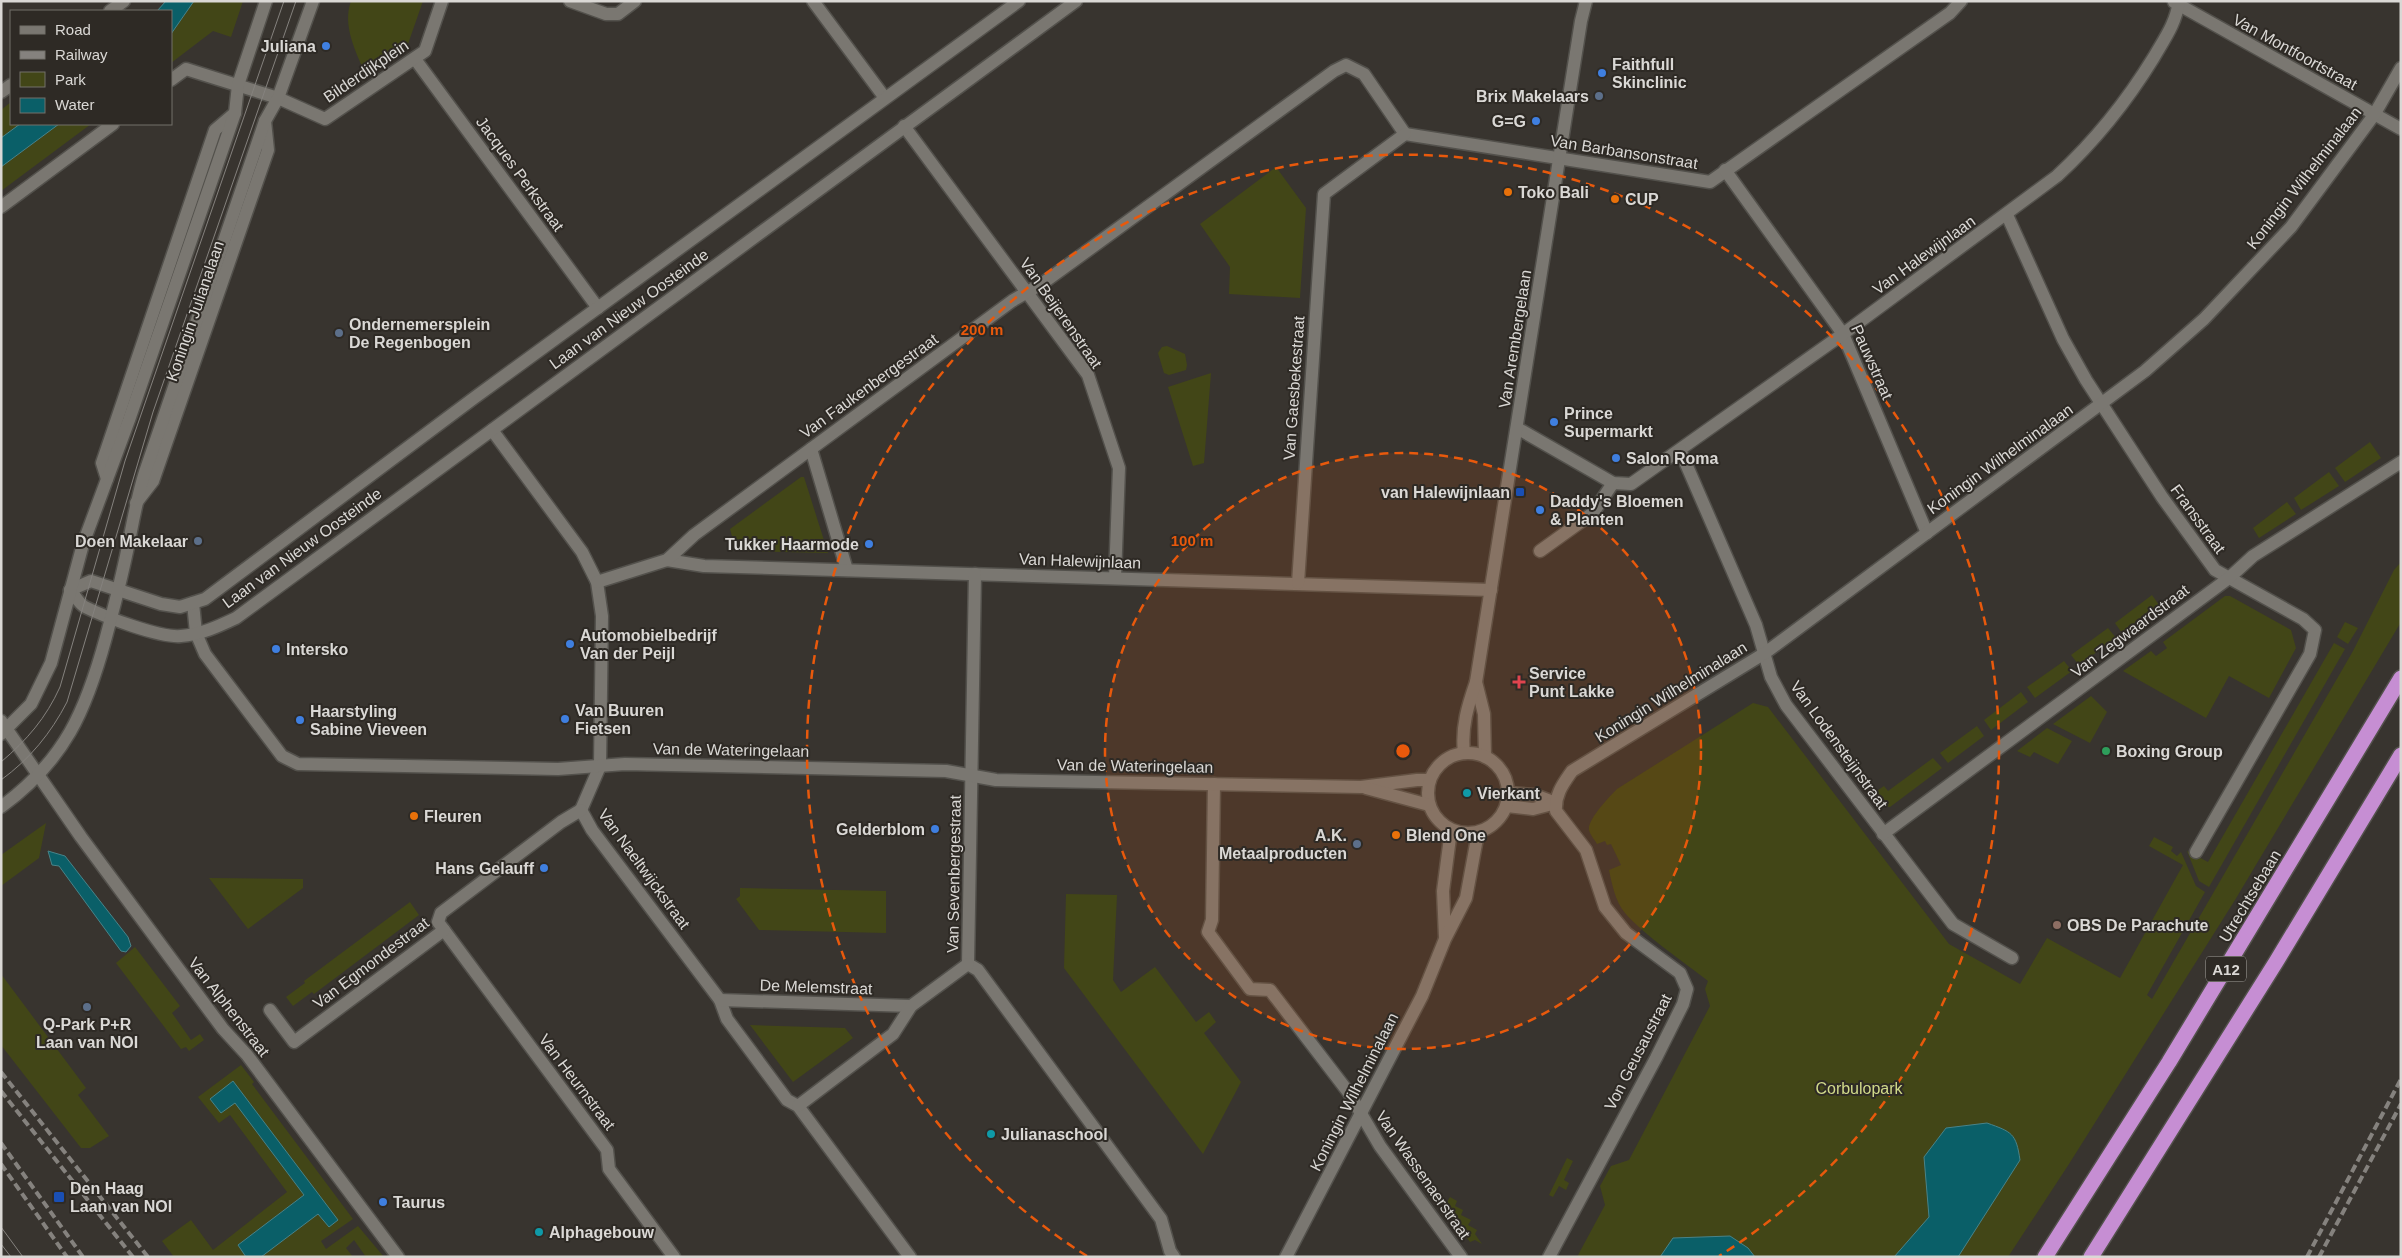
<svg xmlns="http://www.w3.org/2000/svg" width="2402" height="1258" font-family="Arial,sans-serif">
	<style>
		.green { fill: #424617 }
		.water { fill: #0a5f68; stroke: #488389 }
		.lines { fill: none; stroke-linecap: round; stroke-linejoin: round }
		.minor-casing { stroke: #53514c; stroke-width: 15 }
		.tertiary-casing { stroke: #53514c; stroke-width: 15 }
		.secondary-casing { stroke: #53514c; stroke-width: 15 }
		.motorway-casing { stroke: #53514c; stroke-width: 18 }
		.minor { stroke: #7a7771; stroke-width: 12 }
		.tertiary { stroke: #7a7771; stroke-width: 12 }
		.secondary { stroke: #7a7771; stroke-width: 12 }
		.motorway { stroke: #c68ed3; stroke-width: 15 }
		.tram { stroke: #85827e; stroke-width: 1 }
		.rail { stroke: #85827e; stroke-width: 4; stroke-dasharray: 8 4; stroke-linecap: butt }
		.ring { fill: none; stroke: #e8590c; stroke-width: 2.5; stroke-dasharray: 9 6 }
		.shop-dot { fill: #3f7fe0; stroke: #2e2a25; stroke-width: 2 }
		.service-dot { fill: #5c6f8a; stroke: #2e2a25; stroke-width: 2 }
		.food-dot { fill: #e8710a; stroke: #2e2a25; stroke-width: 2 }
		.transit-dot { fill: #1a4fb4; stroke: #2e2a25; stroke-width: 2 }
		.health-dot { fill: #e0444e; stroke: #2e2a25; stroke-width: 2 }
		.leisure-dot { fill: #2e9e5b; stroke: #2e2a25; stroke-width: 2 }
		.culture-dot { fill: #0f9aa8; stroke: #2e2a25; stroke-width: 2 }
		.education-dot { fill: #8d6e63; stroke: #2e2a25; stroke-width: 2 }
		.labels { text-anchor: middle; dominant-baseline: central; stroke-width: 4; stroke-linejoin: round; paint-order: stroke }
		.shield { fill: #2e2a25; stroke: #a6a4a0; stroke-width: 1 }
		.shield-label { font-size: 15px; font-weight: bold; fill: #dad8d5 }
		.poi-label { font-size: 16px; font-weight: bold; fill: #dad8d5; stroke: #2e2a25; text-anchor: start }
		.street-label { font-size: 16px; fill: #dad8d5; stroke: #2e2a25 }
		.park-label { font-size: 16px; fill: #d1da8a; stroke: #2e2a25 }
		.centre { fill: #e8590c; stroke: #2e2a25; stroke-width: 2.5 }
		.ring-label { font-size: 15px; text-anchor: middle; font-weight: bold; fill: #e8590c; stroke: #2e2a25; stroke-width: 4; stroke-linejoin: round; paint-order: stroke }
	</style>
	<rect width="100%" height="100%" fill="#38342f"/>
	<!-- green -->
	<g class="green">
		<path d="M 194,1 L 243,1 L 231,37 L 213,31 L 171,63 L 171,34 Z"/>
		<path d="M 351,1 L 423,1 L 408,44 L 365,74 C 356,51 342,26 351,1 Z"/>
		<path d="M 11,102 L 11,124 L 20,124 L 1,138 L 1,110 Z"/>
		<path d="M 59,124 L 91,124 L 1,191 L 1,167 Z"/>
		<path d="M 1276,167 L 1306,208 L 1300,298 L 1229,294 L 1230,267 L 1200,224 Z"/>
		<path d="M 1167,346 L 1185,354 L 1187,365 L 1186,370 L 1169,375 L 1164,373 L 1158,353 L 1162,347 Z"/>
		<path d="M 1211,373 L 1204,463 L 1193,466 L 1168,387 Z"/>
		<path d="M 2370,442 L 2381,458 L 2345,482 L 2335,468 Z"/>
		<path d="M 2329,472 L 2339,486 L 2301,510 L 2294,498 Z"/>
		<path d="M 801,477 L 804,477 L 828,553 L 736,551 L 730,529 Z"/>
		<path d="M 2287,502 L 2296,514 L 2259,538 L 2253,528 Z"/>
		<path d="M 2401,562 L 2401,622 L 2235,900 L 2069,1164 L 2008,1257 L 1577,1257 L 1605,1205 L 1600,1186 L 1611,1166 L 1629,1160 L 1710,1006 L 1705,989 L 1708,981 C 1684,962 1644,935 1625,913 C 1615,901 1612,884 1609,870 L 1621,865 L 1611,844 L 1607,845 L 1605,841 L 1597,844 C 1595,840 1590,835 1589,830 C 1587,820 1610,796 1617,789 L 1753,703 L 1768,707 L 1949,944 L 2020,984 L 2047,938 L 2120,978 L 2183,865 L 2149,846 L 2154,837 L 2173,847 L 2171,851 L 2177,856 L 2181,852 L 2196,886 L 2205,892 L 2147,995 L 2152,999 L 2353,651 L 2394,570 Z"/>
		<path d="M 2152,595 L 2159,605 L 2122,633 L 2115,623 Z"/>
		<path d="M 2225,596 L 2230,596 L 2291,630 L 2296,648 L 2269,698 L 2229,676 L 2206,718 L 2123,671 L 2151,651 L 2156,656 L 2167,648 L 2163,642 Z"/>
		<path d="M 2345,622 L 2358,628 L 2348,644 L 2337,637 Z"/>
		<path d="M 2108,628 L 2116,638 L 2079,665 L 2071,655 Z"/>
		<path d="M 2334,643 L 2345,649 L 2209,887 L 2199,881 L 2187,851 L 2208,862 Z"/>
		<path d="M 2064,661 L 2072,671 L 2035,698 L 2027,687 Z"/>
		<path d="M 2021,692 L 2028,702 L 1991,730 L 1984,720 Z"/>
		<path d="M 2091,696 L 2107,712 L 2090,743 L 2053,724 Z"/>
		<path d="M 1977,726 L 1984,736 L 1948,763 L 1940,753 Z"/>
		<path d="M 2047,728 L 2072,741 L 2058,764 L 2034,752 L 2030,757 L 2017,751 Z"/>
		<path d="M 1933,758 L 1942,768 L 1890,807 L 1883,806 L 1874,793 L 1884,786 L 1888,791 Z"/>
		<path d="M 46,823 L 39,858 L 1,886 L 1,855 Z"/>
		<path d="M 209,878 L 303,879 L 303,888 L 248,929 Z"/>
		<path d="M 740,888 L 886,891 L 886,933 L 759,930 L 736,899 L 740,896 Z"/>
		<path d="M 1066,894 L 1117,895 L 1113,980 L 1121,992 L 1155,967 L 1196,1022 L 1209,1012 L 1216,1022 L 1204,1033 L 1241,1082 L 1203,1154 L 1064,968 Z"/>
		<path d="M 410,902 L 419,915 L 314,994 L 312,992 L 293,1006 L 286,997 L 305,983 L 304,981 Z"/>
		<path d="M 135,947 L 180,1006 L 172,1013 L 191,1040 L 200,1034 L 204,1040 L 189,1051 L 186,1047 L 181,1049 L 116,963 Z"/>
		<path d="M 1,974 L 86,1088 L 78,1095 L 109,1136 L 90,1148 L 81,1148 L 1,1045 Z"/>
		<path d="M 750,1025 L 845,1028 L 853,1038 L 793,1082 Z"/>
		<path d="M 241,1065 L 254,1082 L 252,1084 L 353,1219 L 321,1241 L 326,1249 L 358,1226 L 384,1257 L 366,1257 L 354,1240 L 346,1248 L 353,1257 L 261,1257 L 318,1214 L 329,1227 L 234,1103 L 304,1195 L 238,1245 L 246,1257 L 174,1257 L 162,1241 L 191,1220 L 213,1250 L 287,1192 L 230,1115 L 219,1123 L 198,1097 Z"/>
		<path d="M 1567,1158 L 1573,1161 L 1564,1180 L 1569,1183 L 1566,1190 L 1559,1186 L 1553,1197 L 1549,1195 Z"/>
		<path d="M 1450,1197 L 1457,1201 L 1455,1206 L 1463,1210 L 1461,1215 L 1471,1220 L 1468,1225 L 1477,1230 L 1475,1234 L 1482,1244 L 1475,1240 L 1470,1242 L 1444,1207 Z"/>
	</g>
	<!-- water -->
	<g class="water">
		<path d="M 166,1 L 194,1 L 171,34 L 171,11 L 157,11 Z"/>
		<path d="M 20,124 L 59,124 L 1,167 L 1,138 Z"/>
		<path d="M 48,851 L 65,856 L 128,937 L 131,946 L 126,952 L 121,951 L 59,866 L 52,865 Z"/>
		<path d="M 233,1081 L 338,1220 L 329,1227 L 318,1214 L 261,1257 L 246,1257 L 238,1245 L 304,1195 L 235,1103 L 221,1113 L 210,1099 Z"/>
		<path d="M 1987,1123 C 2012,1132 2016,1133 2020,1160 L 1958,1257 L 1894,1257 L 1929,1217 L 1924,1157 L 1946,1128 Z"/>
		<path d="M 1730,1236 L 1748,1248 L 1755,1257 L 1660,1257 L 1673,1238 Z"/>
	</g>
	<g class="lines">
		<defs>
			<g id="minor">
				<path d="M 570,1 L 606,14 L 618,14 L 635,1"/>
				<path d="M 813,1 L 885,98"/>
				<path d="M 2174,2 L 2401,129"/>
				<path d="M 110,11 L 124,1"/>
				<path d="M 415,59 L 598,308"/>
				<path d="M 171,80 L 186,69 L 278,98 L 325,119 L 425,51 L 442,1"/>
				<path d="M 1,92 L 11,85"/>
				<path d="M 904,126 L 1088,375 L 1119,468 L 1115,578"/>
				<path d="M 1405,134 L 1710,182 L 1950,13 L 1961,1"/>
				<path d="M 1725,170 L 1843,334 L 1927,533"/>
				<path d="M 1,207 L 113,124"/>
				<path d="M 2007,215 L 2063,339 L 2086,380 L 2162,497 L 2215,570 L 2303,619 L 2315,630 L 2310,654 L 2196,852"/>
				<path d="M 1517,428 L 1613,483 L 1631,484 L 1843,334 L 2057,176 C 2095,141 2127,101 2154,57 C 2165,38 2176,23 2179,1"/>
				<path d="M 492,430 L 582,552 L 597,582 L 602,616 L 600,766 L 581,810"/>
				<path d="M 811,449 L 847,570"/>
				<path d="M 1680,450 L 1756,625 L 1771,677 L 1786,705 L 1953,924 L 2012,958"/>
				<path d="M 107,479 L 102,463 L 215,130 L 235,113"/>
				<path d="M 136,503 L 153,481 L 268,150 L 265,121"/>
				<path d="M 1540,551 L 1593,513 L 1613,483"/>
				<path d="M 667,560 L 704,566 L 1491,590"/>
				<path d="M 975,574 L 968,964 L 978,970 L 1161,1219 L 1170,1251 L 1174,1257"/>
				<path d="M 597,582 L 667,560 L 694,535 L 1012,301 L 1043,283 L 1334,71 L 1346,65 L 1364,74 L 1405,134"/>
				<path d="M 1298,583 L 1324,194 L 1405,134"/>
				<path d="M 1476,682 L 1484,714 L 1485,757"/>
				<path d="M 1,721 L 81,837 L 223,1029 L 247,1055 L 398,1257"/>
				<path d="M 1464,753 C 1461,727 1468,705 1476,682 L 1581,21 L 1586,1"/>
				<path d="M 1214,784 L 1212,920 L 1208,932 L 1250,989 L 1270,990 L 1349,1093 L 1380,1146 L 1461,1257"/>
				<path d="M 1509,793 L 1535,795 L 1556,803"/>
				<path d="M 1507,806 L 1533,809 L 1556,803"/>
				<path d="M 581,810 L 592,830 L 720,1000 L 727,1019 L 787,1100 L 798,1106 L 910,1257"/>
				<path d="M 1883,834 L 2229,578 L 2253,556 L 2401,462"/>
				<path d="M 444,930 L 607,1150 L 609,1169 L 674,1257"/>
				<path d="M 720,1000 L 911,1006"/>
				<path d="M 270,1010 L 294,1042 L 444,930 L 438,922 L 441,913 L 561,822 L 581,810"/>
				<path d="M 798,1106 L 893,1034 L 911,1006 L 968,964"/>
				<path d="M 1549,1257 L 1656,1058 L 1683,1004 L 1687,989 L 1680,973 L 1626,933 L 1605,907 L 1586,850 L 1556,811 C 1555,794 1563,784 1572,771 L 1765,653 L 2145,371 L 2204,319 L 2291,227 L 2374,115 L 2401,68"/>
			</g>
			<g id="tertiary">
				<path d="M 193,603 L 196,633 L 205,654 L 282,756 L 298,764 L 558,769 L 625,764 L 946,771 L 996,780 L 1361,787 L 1417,780 L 1430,780"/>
				<circle cx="1468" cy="793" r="40"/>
				<path d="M 1366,788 L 1429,805"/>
				<path d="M 1445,937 L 1443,891 L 1451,830"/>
				<path d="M 1286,1257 L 1422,996 L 1445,939 L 1466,898 L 1478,833"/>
			</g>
			<g id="secondary">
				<path d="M 70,590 C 75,595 79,604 85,607 C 105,617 160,638 181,636 C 200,635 219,626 236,618 L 1076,1"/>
				<path d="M 70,590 L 91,581 L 161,604 L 180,607 L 205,599 L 474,398 L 1019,1"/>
				<path d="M 1,734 L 31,704 L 51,663 L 83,544 L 129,420 L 235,113 L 238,85 L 266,1"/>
				<path d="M 1,807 C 65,760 86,711 106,637 C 113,611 120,584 126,556 C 132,528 136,500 145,472 L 265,121 L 278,98 L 313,1"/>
			</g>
			<g id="motorway">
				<path d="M 2045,1257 L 2169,1062 L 2401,678"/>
				<path d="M 2091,1257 L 2276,962 L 2401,755"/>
			</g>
		</defs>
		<!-- minor casing -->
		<use href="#minor" class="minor-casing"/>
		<!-- tertiary casing -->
		<use href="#tertiary" class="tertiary-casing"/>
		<!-- secondary casing -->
		<use href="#secondary" class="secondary-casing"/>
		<!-- motorway casing -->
		<use href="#motorway" class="motorway-casing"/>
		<!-- minor -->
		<use href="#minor" class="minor"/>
		<!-- tertiary -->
		<use href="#tertiary" class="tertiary"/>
		<!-- secondary -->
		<use href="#secondary" class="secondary"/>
		<!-- motorway -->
		<use href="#motorway" class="motorway"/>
		<!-- tram -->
		<g class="tram">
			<path d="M 1,762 C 27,740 46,718 60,687 L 125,461 L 284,1"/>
			<path d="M 1,780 C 30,759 51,733 67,702 L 153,412 L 296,1"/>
			<path d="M 1,1227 L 23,1257"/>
			<path d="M 1,1244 L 11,1257"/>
		</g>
		<!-- rail -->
		<g class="rail">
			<path d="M 1,1072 L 148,1257"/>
			<path d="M 1,1091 L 133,1257"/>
			<path d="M 1,1143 L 83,1257"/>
			<path d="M 1,1164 L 67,1257"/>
			<path d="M 2307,1257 L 2401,1079"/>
			<path d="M 2319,1257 L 2401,1104"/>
		</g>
	</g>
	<!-- distance rings -->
	<circle cx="1403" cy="751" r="298" fill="#e8590c" fill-opacity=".12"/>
	<g class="ring">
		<circle cx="1403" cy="751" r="298"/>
		<path d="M1087 1256A596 596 0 1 1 1719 1256"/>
	</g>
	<!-- markers -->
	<g class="shop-dot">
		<circle cx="326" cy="46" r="5"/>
		<circle cx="1602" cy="73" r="5"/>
		<circle cx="1536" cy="121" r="5"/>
		<circle cx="1554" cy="422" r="5"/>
		<circle cx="1616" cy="458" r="5"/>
		<circle cx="1540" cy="510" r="5"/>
		<circle cx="869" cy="544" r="5"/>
		<circle cx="570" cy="644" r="5"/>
		<circle cx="276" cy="649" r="5"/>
		<circle cx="565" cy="719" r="5"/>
		<circle cx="300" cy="720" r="5"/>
		<circle cx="935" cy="829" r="5"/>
		<circle cx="544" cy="868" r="5"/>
		<circle cx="383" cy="1202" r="5"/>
	</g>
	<g class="service-dot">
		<circle cx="1599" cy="96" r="5"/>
		<circle cx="339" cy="333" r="5"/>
		<circle cx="198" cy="541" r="5"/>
		<circle cx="1357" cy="844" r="5"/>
		<circle cx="87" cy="1007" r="5"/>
	</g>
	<g class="food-dot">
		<circle cx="1508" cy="192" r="5"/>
		<circle cx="1615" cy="199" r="5"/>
		<circle cx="414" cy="816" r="5"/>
		<circle cx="1396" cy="835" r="5"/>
	</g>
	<g class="transit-dot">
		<rect x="1515" y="487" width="10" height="10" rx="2.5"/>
		<rect x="53" y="1191" width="12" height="12" rx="2.5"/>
	</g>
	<path class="health-dot" d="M1516.5 674.5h5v5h5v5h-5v5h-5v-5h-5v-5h5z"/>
	<circle class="leisure-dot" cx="2106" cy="751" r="5"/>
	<g class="culture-dot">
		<circle cx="1467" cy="793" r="5"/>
		<circle cx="991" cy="1134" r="5"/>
		<circle cx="539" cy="1232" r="5"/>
	</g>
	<circle class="education-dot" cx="2057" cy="925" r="5"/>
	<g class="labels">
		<!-- shield labels -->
		<rect class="shield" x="2206" y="956.5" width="40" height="25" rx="4"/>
		<g class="shield-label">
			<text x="2226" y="969">A12</text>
		</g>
		<!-- poi labels -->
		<g class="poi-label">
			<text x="316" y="46" text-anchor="end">Juliana</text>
			<text x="1612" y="64">Faithfull<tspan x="1612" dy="18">Skinclinic</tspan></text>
			<text x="1589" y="96" text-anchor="end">Brix Makelaars</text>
			<text x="1526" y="121" text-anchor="end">G=G</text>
			<text x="1518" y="192">Toko Bali</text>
			<text x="1625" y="199">CUP</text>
			<text x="349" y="324">Ondernemersplein<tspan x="349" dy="18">De Regenbogen</tspan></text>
			<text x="1564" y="413">Prince<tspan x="1564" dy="18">Supermarkt</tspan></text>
			<text x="1626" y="458">Salon Roma</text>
			<text x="1510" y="492" text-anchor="end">van Halewijnlaan</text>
			<text x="1550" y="501">Daddy's Bloemen<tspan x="1550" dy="18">&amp; Planten</tspan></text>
			<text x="188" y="541" text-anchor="end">Doen Makelaar</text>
			<text x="859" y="544" text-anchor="end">Tukker Haarmode</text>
			<text x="580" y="635">Automobielbedrijf<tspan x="580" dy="18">Van der Peijl</tspan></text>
			<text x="286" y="649">Intersko</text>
			<text x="1529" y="673">Service<tspan x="1529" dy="18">Punt Lakke</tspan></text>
			<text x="575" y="710">Van Buuren<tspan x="575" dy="18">Fietsen</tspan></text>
			<text x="310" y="711">Haarstyling<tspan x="310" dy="18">Sabine Vieveen</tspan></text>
			<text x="2116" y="751">Boxing Group</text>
			<text x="1477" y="793">Vierkant</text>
			<text x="424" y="816">Fleuren</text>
			<text x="925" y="829" text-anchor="end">Gelderblom</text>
			<text x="1347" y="835" text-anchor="end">A.K.<tspan x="1347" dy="18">Metaalproducten</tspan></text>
			<text x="1406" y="835">Blend One</text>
			<text x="534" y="868" text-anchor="end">Hans Gelauff</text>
			<text x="2067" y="925">OBS De Parachute</text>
			<text x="87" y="1024" text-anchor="middle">Q-Park P+R<tspan x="87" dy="18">Laan van NOI</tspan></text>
			<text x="1001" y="1134">Julianaschool</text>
			<text x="70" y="1188">Den Haag<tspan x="70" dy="18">Laan van NOI</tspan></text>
			<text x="393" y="1202">Taurus</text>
			<text x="549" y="1232">Alphagebouw</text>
		</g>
		<!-- street labels -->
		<g class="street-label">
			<text transform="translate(2295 52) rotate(29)">Van Montfoortstraat</text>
			<text transform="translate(366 71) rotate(-34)">Bilderdijkplein</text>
			<text transform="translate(1624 152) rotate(9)">Van Barbansonstraat</text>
			<text transform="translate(520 174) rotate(54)">Jacques Perkstraat</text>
			<text transform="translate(2304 178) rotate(-52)">Koningin Wilhelminalaan</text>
			<text transform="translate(1924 255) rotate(-36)">Van Halewijnlaan</text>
			<text transform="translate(629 309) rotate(-36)">Laan van Nieuw Oosteinde</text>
			<text transform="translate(195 311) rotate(-71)">Koningin Julianalaan</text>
			<text transform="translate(1061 313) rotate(55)">Van Beijerenstraat</text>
			<text transform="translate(1515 339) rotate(-81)">Van Arembergelaan</text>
			<text transform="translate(1872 362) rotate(66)">Pauwstraat</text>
			<text transform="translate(869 386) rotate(-36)">Van Faukenbergestraat</text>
			<text transform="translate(1294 388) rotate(-86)">Van Gaesbekestraat</text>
			<text transform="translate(2000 459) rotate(-36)">Koningin Wilhelminalaan</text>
			<text transform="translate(2198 519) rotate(54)">Fransstraat</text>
			<text transform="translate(302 548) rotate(-36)">Laan van Nieuw Oosteinde</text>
			<text transform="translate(1080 561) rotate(2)">Van Halewijnlaan</text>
			<text transform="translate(2130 631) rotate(-37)">Van Zegwaardstraat</text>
			<text transform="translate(1671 692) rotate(-32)">Koningin Wilhelminalaan</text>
			<text transform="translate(1839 745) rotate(54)">Van Lodensteijnstraat</text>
			<text transform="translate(731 750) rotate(1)">Van de Wateringelaan</text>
			<text transform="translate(1135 766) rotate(1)">Van de Wateringelaan</text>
			<text transform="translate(644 869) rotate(54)">Van Naeltwijckstraat</text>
			<text transform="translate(954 874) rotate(-89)">Van Sevenbergestraat</text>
			<text transform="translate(2250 896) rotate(-59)">Utrechtsebaan</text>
			<text transform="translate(371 963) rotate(-37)">Van Egmondestraat</text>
			<text transform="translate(816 987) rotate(2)">De Melemstraat</text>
			<text transform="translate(229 1007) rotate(52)">Van Alphenstraat</text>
			<text transform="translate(1638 1052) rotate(-63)">Von Geusaustraat</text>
			<text transform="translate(577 1082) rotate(53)">Van Heurnstraat</text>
			<text transform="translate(1354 1092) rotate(-63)">Koningin Wilhelminalaan</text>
			<text transform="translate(1423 1175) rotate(55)">Van Wassenaerstraat</text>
		</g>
		<!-- park labels -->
		<g class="park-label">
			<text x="1859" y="1088">Corbulopark</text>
		</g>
	</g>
	<circle cx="1403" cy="751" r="8" class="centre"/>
	<g class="ring-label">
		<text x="982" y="335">200 m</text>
		<text x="1192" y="546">100 m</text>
	</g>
	<!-- border -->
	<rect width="2402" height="1258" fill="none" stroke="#dad8d5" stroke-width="5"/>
	<!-- legend -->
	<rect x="10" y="10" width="162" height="115" fill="#2e2a25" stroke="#73706b"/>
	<rect x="20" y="26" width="25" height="8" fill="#7a7771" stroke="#73706b"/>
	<text x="55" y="35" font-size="15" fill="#dad8d5">Road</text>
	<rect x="20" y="51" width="25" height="8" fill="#85827e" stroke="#73706b"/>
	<text x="55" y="60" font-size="15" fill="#dad8d5">Railway</text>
	<rect x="20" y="72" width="25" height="15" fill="#424617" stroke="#73706b"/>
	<text x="55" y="85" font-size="15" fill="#dad8d5">Park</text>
	<rect x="20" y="98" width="25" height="15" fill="#0a5f68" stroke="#73706b"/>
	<text x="55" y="110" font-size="15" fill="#dad8d5">Water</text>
</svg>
